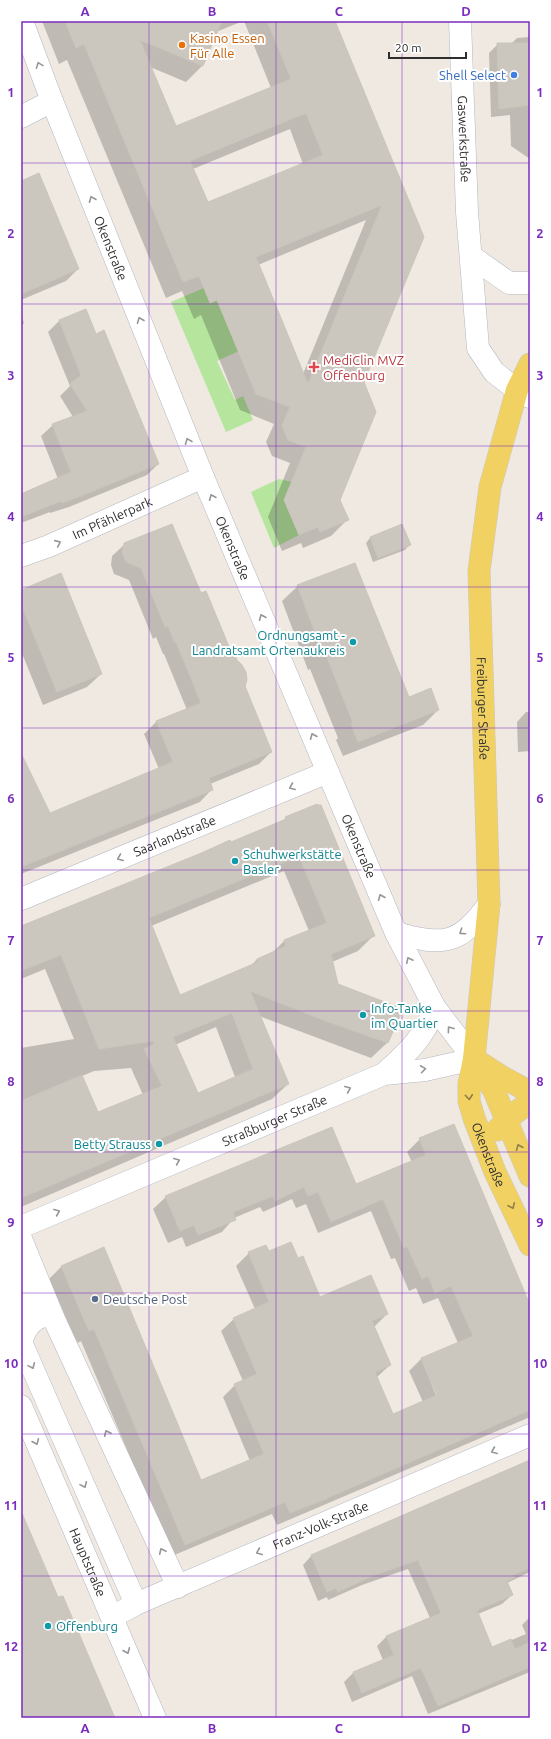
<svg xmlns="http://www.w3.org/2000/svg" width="551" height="1739" font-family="Ubuntu,sans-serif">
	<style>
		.green { fill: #b6e59e }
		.shadow { fill: #0003; fill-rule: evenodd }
		.building { fill: #cbc7bf; stroke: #cbc5ba; fill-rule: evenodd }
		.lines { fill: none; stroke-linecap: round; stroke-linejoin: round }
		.minor-casing { stroke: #b4b7c1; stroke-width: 23 }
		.major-casing { stroke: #c9c9c9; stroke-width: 23 }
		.minor { stroke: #fff; stroke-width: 22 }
		.major { stroke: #f2d163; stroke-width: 22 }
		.oneway { stroke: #969696 }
		.oneway2 { stroke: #908048 }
		.grid { fill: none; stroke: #7b2cbf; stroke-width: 1; stroke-opacity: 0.55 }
		.food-dot { fill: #e8710a; stroke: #fff; stroke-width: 1.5 }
		.shop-dot { fill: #3f7fe0; stroke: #fff; stroke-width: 1.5 }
		.health-dot { fill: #e0444e; stroke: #fff; stroke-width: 1.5 }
		.culture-dot { fill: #0f9aa8; stroke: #fff; stroke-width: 1.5 }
		.service-dot { fill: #5c6f8a; stroke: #fff; stroke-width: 1.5 }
		.labels { text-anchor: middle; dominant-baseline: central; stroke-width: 4; stroke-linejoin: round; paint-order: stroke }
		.food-label { font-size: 13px; fill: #c56008; stroke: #fff; text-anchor: start }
		.shop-label { font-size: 13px; fill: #366cbe; stroke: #fff; text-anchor: end }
		.street-label { font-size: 13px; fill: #2e2e2e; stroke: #fff }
		.health-label { font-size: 13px; fill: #be3a42; stroke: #fff; text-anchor: start }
		.culture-label { font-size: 13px; fill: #0d838f; stroke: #fff; text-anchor: start }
		.service-label { font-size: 13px; fill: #4e5e75; stroke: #fff; text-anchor: start }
		.neatline { fill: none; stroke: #7b2cbf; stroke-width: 1.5 }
		.grid-label { font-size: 13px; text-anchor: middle; font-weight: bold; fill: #7b2cbf }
	</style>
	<rect width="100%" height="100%" fill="#efe9e1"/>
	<!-- green -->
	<g class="green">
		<path d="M 204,288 L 217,300 L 239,351 L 217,361 L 235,400 L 243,396 L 253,420 L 226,432 L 171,302 Z"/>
		<path d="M 279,479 L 292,482 L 285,500 L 299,535 L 274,548 L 251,492 Z"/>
	</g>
	<!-- shadow -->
	<g class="shadow">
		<path d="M 42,21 L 243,21 L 216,32 L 202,66 L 186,82 L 150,67 L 175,127 L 271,88 L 244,21 L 334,21 L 423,237 L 363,382 L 339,500 L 347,520 L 331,536 L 303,548 L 301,543 L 282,551 L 268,517 L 290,463 L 272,456 L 266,442 L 274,424 L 240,410 L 201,315 L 194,319 L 182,291 L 166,298 L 67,60 L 59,64 ZM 290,129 L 303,164 L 207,204 L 193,169 ZM 366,220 L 303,374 L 258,265 Z"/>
		<path d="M 530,37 L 530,159 L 511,146 L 510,115 L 491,117 L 489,53 L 498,44 L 511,44 L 517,38 Z"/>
		<path d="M 21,182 L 78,269 L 66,281 L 21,300 Z"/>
		<path d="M 21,314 L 24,323 L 21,326 Z"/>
		<path d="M 59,321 L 95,335 L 158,464 L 147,475 L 69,507 L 50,513 L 50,512 L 21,523 L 21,492 L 22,494 L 58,479 L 41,436 L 53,425 L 73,417 L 60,396 L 70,386 L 48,332 Z"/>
		<path d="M 402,525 L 409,545 L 405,550 L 373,562 L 366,543 L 370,538 Z"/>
		<path d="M 125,544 L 201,595 L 236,661 L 244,686 L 271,752 L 259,764 L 210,784 L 212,789 L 200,802 L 21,874 L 21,756 L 49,815 L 159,769 L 144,734 L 156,722 L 187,710 L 164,654 L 163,654 L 156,637 L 153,639 L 129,580 L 114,574 L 111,565 L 112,556 Z"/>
		<path d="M 298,586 L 409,698 L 438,710 L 423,725 L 343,756 L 336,740 L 338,738 L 310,669 L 308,670 L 282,601 Z"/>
		<path d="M 21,591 L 101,674 L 87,687 L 43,705 L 21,651 Z"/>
		<path d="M 526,712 L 530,712 L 530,751 L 518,752 L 517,722 Z"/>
		<path d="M 286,818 L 373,936 L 358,951 L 332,962 L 337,984 L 401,1010 L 387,1043 L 371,1058 L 259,1016 L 288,1084 L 272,1099 L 21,1207 L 21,1048 L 74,1039 L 45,969 L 21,979 L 21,928 L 282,822 ZM 284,871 L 309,931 L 284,941 L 272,953 L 257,959 L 250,967 L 180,996 L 151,926 ZM 216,1027 L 235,1077 L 197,1094 L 175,1045 ZM 131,1068 L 143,1095 L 98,1113 L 82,1076 L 94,1071 Z"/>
		<path d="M 331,1129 L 355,1186 L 412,1162 L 407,1152 L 420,1139 L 530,1308 L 530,1417 L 277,1525 L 272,1514 L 172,1556 L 81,1341 L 77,1343 L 49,1279 L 62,1266 L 200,1481 L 250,1461 L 223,1397 L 235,1385 L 243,1381 L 221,1331 L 234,1319 L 255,1309 L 236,1266 L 249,1253 L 268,1252 L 319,1298 L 387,1314 L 374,1327 L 390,1365 L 376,1378 L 392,1415 L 423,1402 L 409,1371 L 422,1358 L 458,1343 L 438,1298 L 423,1304 L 416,1288 L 409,1291 L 395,1258 L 391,1259 L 371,1211 L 318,1233 L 306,1204 L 296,1208 L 292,1199 L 263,1212 L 260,1207 L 234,1218 L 222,1232 L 186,1247 L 182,1237 L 168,1243 L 153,1209 L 166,1197 ZM 423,1363 L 425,1363 L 440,1399 L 438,1400 Z"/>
		<path d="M 530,1460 L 530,1572 L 507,1583 L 512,1595 L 502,1604 L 478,1614 L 492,1648 L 526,1634 L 522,1625 L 530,1617 L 530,1672 L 428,1714 L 412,1676 L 352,1702 L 344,1682 L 353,1673 L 383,1660 L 377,1646 L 386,1637 L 430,1618 L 408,1569 L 362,1585 L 328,1600 L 327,1597 L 318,1601 L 303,1565 L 312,1555 Z"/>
	</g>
	<!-- building -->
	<g class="building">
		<path d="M 65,21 L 222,21 L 203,66 L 140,40 L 176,126 L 291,79 L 267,21 L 335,21 L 424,237 L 364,382 L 376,412 L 340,500 L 349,520 L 320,532 L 318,527 L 299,535 L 284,500 L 306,447 L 288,440 L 285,433 L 282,425 L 290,407 L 256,394 L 217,300 L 210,303 L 199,276 L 183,282 L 84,44 L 76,48 ZM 306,113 L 323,155 L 208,202 L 190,161 ZM 382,205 L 308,384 L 256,257 Z"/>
		<path d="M 497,43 L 530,43 L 530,105 L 499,109 Z"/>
		<path d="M 39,173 L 79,269 L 21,294 L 21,181 Z"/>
		<path d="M 86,309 L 96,334 L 104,330 L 159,464 L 81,496 L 62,503 L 61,501 L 21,517 L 21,494 L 71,472 L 52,424 L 87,411 L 70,384 L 81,375 L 59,320 Z"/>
		<path d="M 172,524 L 201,593 L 206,591 L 230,649 L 232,648 L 237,660 L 242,665 L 246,672 L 247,680 L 245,686 L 272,752 L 209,778 L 213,790 L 21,867 L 21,753 L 50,813 L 173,762 L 156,721 L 201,703 L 176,642 L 175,643 L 168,626 L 165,627 L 141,568 L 126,562 L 122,552 L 124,543 Z"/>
		<path d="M 402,524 L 411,545 L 378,558 L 370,537 Z"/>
		<path d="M 355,563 L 409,697 L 431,688 L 439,710 L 358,742 L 351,724 L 353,723 L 326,655 L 324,656 L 297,585 Z"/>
		<path d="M 61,573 L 102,674 L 57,692 L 21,604 L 21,590 Z"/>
		<path d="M 317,804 L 318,805 L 321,805 L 375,936 L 331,954 L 338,984 L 403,1009 L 388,1043 L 323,1020 L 250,991 L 289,1084 L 21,1198 L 21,1101 L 82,1075 L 98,1112 L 162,1086 L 144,1049 L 154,1044 L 153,1041 L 99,1049 L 61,955 L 21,971 L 21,926 L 199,854 L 230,840 L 231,842 L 286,819 L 285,817 ZM 299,856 L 327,923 L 284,940 L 286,946 L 257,959 L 258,962 L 180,995 L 149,918 ZM 232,1013 L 253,1069 L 198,1093 L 173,1037 Z"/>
		<path d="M 454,1124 L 530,1305 L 530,1410 L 316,1503 L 290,1513 L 285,1502 L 185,1545 L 94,1329 L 89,1331 L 61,1266 L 104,1247 L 201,1480 L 264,1454 L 234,1384 L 257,1374 L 233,1318 L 269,1302 L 248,1252 L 266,1245 L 269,1251 L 291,1242 L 298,1258 L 303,1256 L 320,1297 L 371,1275 L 388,1314 L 372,1321 L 391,1365 L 375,1372 L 393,1414 L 437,1395 L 421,1358 L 473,1336 L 451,1286 L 435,1293 L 428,1276 L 422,1279 L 407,1246 L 404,1248 L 383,1199 L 331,1222 L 318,1192 L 308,1196 L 304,1187 L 275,1201 L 273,1196 L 233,1212 L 236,1220 L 198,1235 L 194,1225 L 180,1231 L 165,1196 L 332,1127 L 356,1184 L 426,1155 L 419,1138 Z"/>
		<path d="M 530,1460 L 530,1568 L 513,1575 L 515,1577 L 507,1581 L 513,1595 L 477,1610 L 492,1647 L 511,1639 L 515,1649 L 530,1642 L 530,1667 L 438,1706 L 421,1668 L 362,1693 L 353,1672 L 394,1655 L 386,1636 L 441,1613 L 418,1560 L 372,1576 L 338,1592 L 336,1588 L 327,1592 L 311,1555 Z"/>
		<path d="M 21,1511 L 58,1597 L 63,1596 L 115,1718 L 21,1718 Z"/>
	</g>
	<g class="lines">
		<defs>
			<g id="minor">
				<path id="s1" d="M 460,21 L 467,212 L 478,348 L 494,372 L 517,390 L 530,397"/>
				<path d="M 21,117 L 52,101"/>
				<path d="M 471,256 L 509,283 L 530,283"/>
				<path id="s2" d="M 21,556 L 49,546 L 203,477"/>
				<path id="s3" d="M 21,899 L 328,772"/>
				<path d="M 396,933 C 444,946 459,945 489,904"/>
				<path d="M 384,1074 C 408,1052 423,1039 435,1008"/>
				<path id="s4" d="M 21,1227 L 384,1074 L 425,1070 L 474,1059 L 435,1008 L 396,933 L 203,477 L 52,101 L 22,21"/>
				<path d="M 21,1239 L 53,1317"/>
				<path d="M 22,1336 L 31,1269"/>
				<path id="s5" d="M 21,1406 L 155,1718"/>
				<path d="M 136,1604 L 21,1342 C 25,1329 30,1322 42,1316 L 53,1317 L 178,1587"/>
				<path id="s6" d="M 112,1617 L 136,1604 L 530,1435"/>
			</g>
			<g id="major">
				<path id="s7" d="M 530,364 L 517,390 L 490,487 L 479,571 L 489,904 L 474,1059 L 469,1084 L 469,1101 L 474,1118 L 495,1172 L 530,1245"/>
				<path d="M 474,1059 L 494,1091 L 530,1176"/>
				<path d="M 479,1062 L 504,1078 L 530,1092"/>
				<path d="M 497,1130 C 507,1119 517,1110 530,1103"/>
			</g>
		</defs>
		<!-- minor casing -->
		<use href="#minor" class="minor-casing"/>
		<!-- major casing -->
		<use href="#major" class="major-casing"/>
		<!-- minor -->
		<use href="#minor" class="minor"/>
		<!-- major -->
		<use href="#major" class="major"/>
	</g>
	<!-- one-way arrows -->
	<defs><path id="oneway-chevron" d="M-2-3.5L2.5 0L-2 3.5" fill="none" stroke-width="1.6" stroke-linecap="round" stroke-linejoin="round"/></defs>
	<g class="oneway">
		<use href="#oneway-chevron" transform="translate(39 65) rotate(-111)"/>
		<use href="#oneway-chevron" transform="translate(92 199) rotate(-112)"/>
		<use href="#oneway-chevron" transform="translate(140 320) rotate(-112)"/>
		<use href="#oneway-chevron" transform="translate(188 441) rotate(-112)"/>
		<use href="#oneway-chevron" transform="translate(212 497) rotate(-113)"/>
		<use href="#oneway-chevron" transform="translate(58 543) rotate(-24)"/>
		<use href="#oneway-chevron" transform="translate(262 617) rotate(-113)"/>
		<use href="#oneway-chevron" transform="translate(313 736) rotate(-113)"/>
		<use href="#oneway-chevron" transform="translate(292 787) rotate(158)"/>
		<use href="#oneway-chevron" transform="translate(120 858) rotate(158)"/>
		<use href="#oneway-chevron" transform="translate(381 897) rotate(-113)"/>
		<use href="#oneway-chevron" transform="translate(462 932) rotate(146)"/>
		<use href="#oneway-chevron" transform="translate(409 960) rotate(-116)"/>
		<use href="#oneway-chevron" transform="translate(450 1029) rotate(-126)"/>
		<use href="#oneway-chevron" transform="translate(423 1069) rotate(-8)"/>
		<use href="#oneway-chevron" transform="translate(348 1089) rotate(-23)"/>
		<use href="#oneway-chevron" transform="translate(177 1161) rotate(-23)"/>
		<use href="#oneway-chevron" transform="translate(57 1212) rotate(-23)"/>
		<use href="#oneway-chevron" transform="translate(32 1366) rotate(66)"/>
		<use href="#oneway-chevron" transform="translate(107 1433) rotate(-115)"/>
		<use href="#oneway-chevron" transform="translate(36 1442) rotate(67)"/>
		<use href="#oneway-chevron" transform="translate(494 1451) rotate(157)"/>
		<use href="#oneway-chevron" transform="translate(84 1485) rotate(66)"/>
		<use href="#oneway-chevron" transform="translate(162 1551) rotate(-115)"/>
		<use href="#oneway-chevron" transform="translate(259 1552) rotate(157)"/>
		<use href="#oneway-chevron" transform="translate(127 1651) rotate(67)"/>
	</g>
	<g class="oneway2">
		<use href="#oneway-chevron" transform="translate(469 1097) rotate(85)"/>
		<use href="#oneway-chevron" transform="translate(519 1147) rotate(-113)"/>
		<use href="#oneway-chevron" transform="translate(512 1206) rotate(65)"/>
	</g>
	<!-- grid -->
	<path class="grid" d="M 149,21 L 149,1718M 276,21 L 276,1718M 402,21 L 402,1718M 21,163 L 530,163M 21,304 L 530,304M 21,446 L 530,446M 21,587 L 530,587M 21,728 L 530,728M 21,870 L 530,870M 21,1011 L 530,1011M 21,1152 L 530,1152M 21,1293 L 530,1293M 21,1434 L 530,1434M 21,1576 L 530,1576"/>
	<!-- markers -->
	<circle class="food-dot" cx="182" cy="45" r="4"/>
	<circle class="shop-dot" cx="514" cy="75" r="4"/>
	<path class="health-dot" d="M312 361h4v4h4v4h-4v4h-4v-4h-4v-4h4z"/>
	<g class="culture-dot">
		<circle cx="353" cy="642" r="4"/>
		<circle cx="235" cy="861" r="4"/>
		<circle cx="363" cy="1015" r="4"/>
		<circle cx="159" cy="1144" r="4"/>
		<circle cx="48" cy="1626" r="4"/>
	</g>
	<circle class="service-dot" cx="95" cy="1299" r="4"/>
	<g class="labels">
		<!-- food labels -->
		<g class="food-label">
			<text x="190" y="38">Kasino Essen<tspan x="190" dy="15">Für Alle</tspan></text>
		</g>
		<!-- shop labels -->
		<g class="shop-label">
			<text x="506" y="75">Shell Select</text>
		</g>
		<!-- street labels -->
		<g class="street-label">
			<text stroke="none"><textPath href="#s1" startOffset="118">Gaswerkstraße</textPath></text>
			<text transform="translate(111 248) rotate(68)">Okenstraße</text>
			<text stroke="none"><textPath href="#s2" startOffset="99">Im Pfählerpark</textPath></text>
			<text transform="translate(233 548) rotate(67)">Okenstraße</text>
			<text stroke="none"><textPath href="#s7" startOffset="352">Freiburger Straße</textPath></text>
			<text stroke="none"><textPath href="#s3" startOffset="166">Saarlandstraße</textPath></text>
			<text transform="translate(359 846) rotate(67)">Okenstraße</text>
			<text stroke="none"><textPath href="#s4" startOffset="275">Straßburger Straße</textPath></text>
			<text stroke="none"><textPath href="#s7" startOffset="803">Okenstraße</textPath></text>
			<text stroke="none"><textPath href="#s6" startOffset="228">Franz-Volk-Straße</textPath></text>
			<text stroke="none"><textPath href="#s5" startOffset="170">Hauptstraße</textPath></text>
		</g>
		<!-- health labels -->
		<g class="health-label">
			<text x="323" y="360">MediClin MVZ<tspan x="323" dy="15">Offenburg</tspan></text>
		</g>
		<!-- culture labels -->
		<g class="culture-label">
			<text x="345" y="635" text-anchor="end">Ordnungsamt -<tspan x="345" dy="15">Landratsamt Ortenaukreis</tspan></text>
			<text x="243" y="854">Schuhwerkstätte<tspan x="243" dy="15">Basler</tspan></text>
			<text x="371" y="1008">Info-Tanke<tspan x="371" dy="15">im Quartier</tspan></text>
			<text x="151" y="1144" text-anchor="end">Betty Strauss</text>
			<text x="56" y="1626">Offenburg</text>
		</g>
		<!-- service labels -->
		<g class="service-label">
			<text x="103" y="1299">Deutsche Post</text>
		</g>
	</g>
	<!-- border -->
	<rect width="551" height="1739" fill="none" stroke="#ffffff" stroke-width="44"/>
	<!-- scale -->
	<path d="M389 52v6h77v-6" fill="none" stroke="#2e2e2e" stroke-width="2"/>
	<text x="395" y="52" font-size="12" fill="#2e2e2e" stroke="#ffffff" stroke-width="3" paint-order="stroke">20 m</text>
	<rect x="22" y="22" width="507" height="1695" class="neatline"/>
	<g class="grid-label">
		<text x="85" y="16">A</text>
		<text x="212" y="16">B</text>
		<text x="339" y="16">C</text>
		<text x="466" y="16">D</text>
		<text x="11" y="97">1</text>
		<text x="540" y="97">1</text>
		<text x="11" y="238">2</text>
		<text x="540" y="238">2</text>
		<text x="11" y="380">3</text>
		<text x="540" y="380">3</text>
		<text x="11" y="521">4</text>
		<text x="540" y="521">4</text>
		<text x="11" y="662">5</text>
		<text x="540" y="662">5</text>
		<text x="11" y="803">6</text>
		<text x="540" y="803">6</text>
		<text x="11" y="945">7</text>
		<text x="540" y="945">7</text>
		<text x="11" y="1086">8</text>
		<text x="540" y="1086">8</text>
		<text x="11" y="1227">9</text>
		<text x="540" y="1227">9</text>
		<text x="11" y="1368">10</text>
		<text x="540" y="1368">10</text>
		<text x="11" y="1510">11</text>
		<text x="540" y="1510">11</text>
		<text x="11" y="1651">12</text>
		<text x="540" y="1651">12</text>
		<text x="85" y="1733">A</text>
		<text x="212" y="1733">B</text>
		<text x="339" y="1733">C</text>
		<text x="466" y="1733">D</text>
	</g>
</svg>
